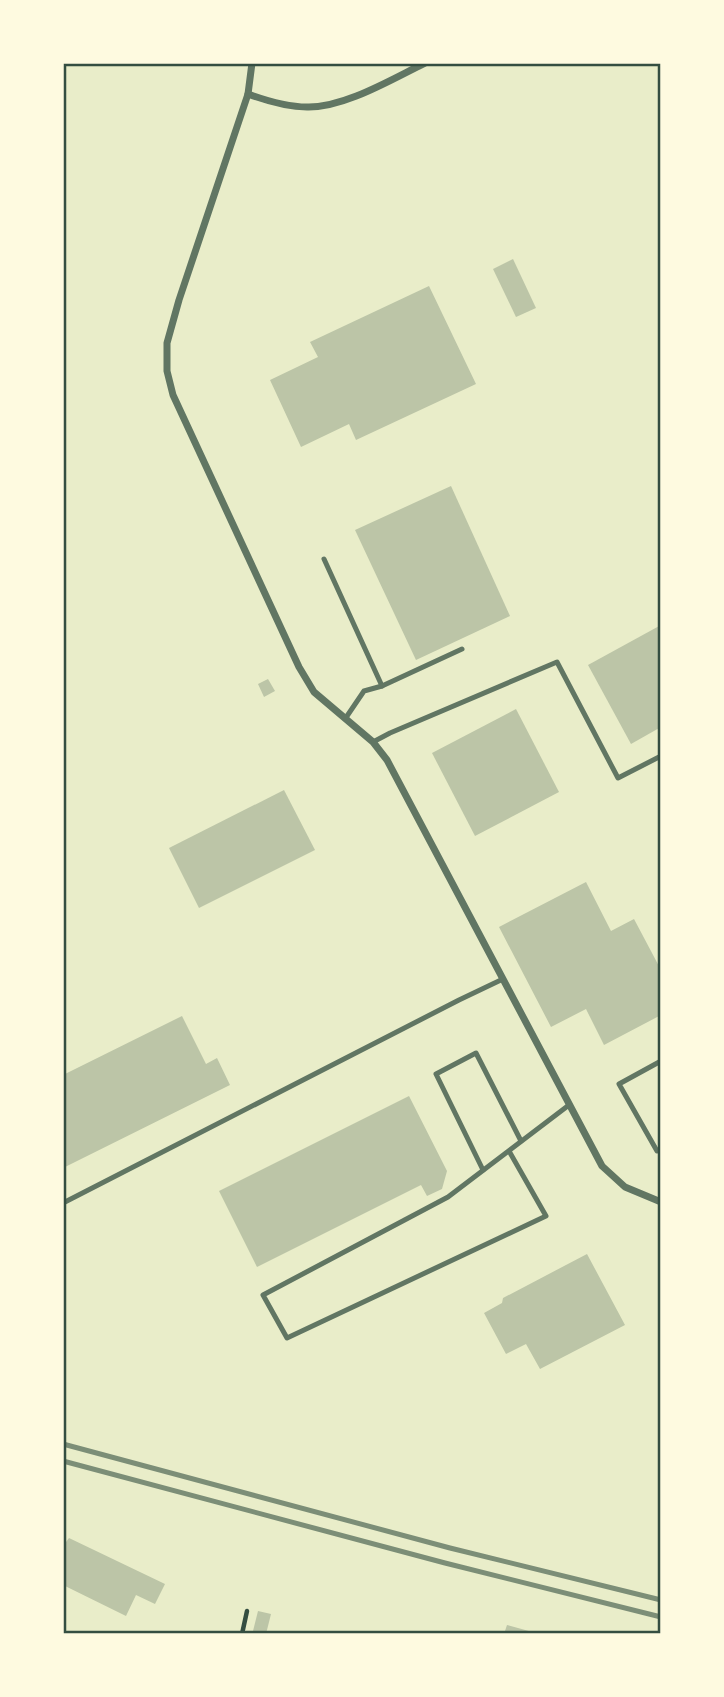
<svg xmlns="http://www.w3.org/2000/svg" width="724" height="1697" font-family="Barlow,sans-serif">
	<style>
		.building { fill: #bcc5a7 }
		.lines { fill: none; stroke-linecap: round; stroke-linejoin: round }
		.path { stroke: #344e41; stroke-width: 4.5 }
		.service { stroke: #617663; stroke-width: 5 }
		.minor { stroke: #617663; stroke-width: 7 }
		.rail { stroke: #7c8e77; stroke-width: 5 }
		.neatline { fill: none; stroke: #344e41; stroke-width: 2.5 }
	</style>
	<rect width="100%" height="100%" fill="#e9edc9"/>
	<!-- building -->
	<g class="building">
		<path d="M 513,259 L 536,308 L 516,317 L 493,269 Z"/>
		<path d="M 429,286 L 476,384 L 356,440 L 349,424 L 301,447 L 270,380 L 318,357 L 310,342 Z"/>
		<path d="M 451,486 L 510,616 L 416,660 L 355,530 Z"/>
		<path d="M 661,625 L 661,727 L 631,744 L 588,665 Z"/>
		<path d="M 268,679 L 275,691 L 264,697 L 258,684 Z"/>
		<path d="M 516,709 L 559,792 L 475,836 L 432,753 Z"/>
		<path d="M 284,790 L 315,850 L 199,908 L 169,848 Z"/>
		<path d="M 586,882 L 611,931 L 634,919 L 661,970 L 661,1015 L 604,1045 L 586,1009 L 551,1027 L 499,927 Z"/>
		<path d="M 182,1016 L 206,1064 L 217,1058 L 230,1085 L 63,1168 L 63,1075 Z"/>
		<path d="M 409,1096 L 447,1171 L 442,1189 L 427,1196 L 421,1185 L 257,1267 L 219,1191 Z"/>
		<path d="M 587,1254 L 625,1325 L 540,1369 L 526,1344 L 506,1354 L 484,1313 L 502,1303 L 503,1298 Z"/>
		<path d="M 69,1538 L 165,1584 L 155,1604 L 136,1595 L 126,1616 L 63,1585 L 63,1541 L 66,1542 Z"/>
		<path d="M 258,1611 L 271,1614 L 266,1634 L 253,1631 Z"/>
		<path d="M 507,1625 L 536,1633 L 536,1634 L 504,1634 Z"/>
	</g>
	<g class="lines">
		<!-- path -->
		<path class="path" d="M 242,1634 L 247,1611"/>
		<!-- service -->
		<g class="service">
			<path d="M 324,559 L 382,686 L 462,649"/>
			<path d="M 345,719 L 364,691 L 382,686"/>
			<path d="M 373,742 L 390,733 L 557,662 L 618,778 L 661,756"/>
			<path d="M 661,1061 L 619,1084 L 657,1151 L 661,1149"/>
			<path d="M 509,1151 L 546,1216 L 287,1338 L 263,1295 L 448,1197 L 569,1105"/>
			<path d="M 483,1170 L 436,1074 L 476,1053 L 521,1141"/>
			<path d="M 63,1203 L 459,1000 L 503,979"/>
		</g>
		<!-- minor -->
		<g class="minor">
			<path d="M 252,63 L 248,94 L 179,300 L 167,343 L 167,371 L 173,395 L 299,667 L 314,692 L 373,742 L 387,760 L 602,1166 L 625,1187 L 661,1202"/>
			<path d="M 248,94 C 267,101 287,107 307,107 C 344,108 392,79 425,63"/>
		</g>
		<!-- rail -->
		<g class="rail">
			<path d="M 63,1444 L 450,1548 L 661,1600"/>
			<path d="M 63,1461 L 445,1563 L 661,1617"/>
		</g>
	</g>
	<!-- border -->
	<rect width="724" height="1697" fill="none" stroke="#fefae0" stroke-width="130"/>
	<rect x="65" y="65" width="594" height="1567" class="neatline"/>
</svg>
